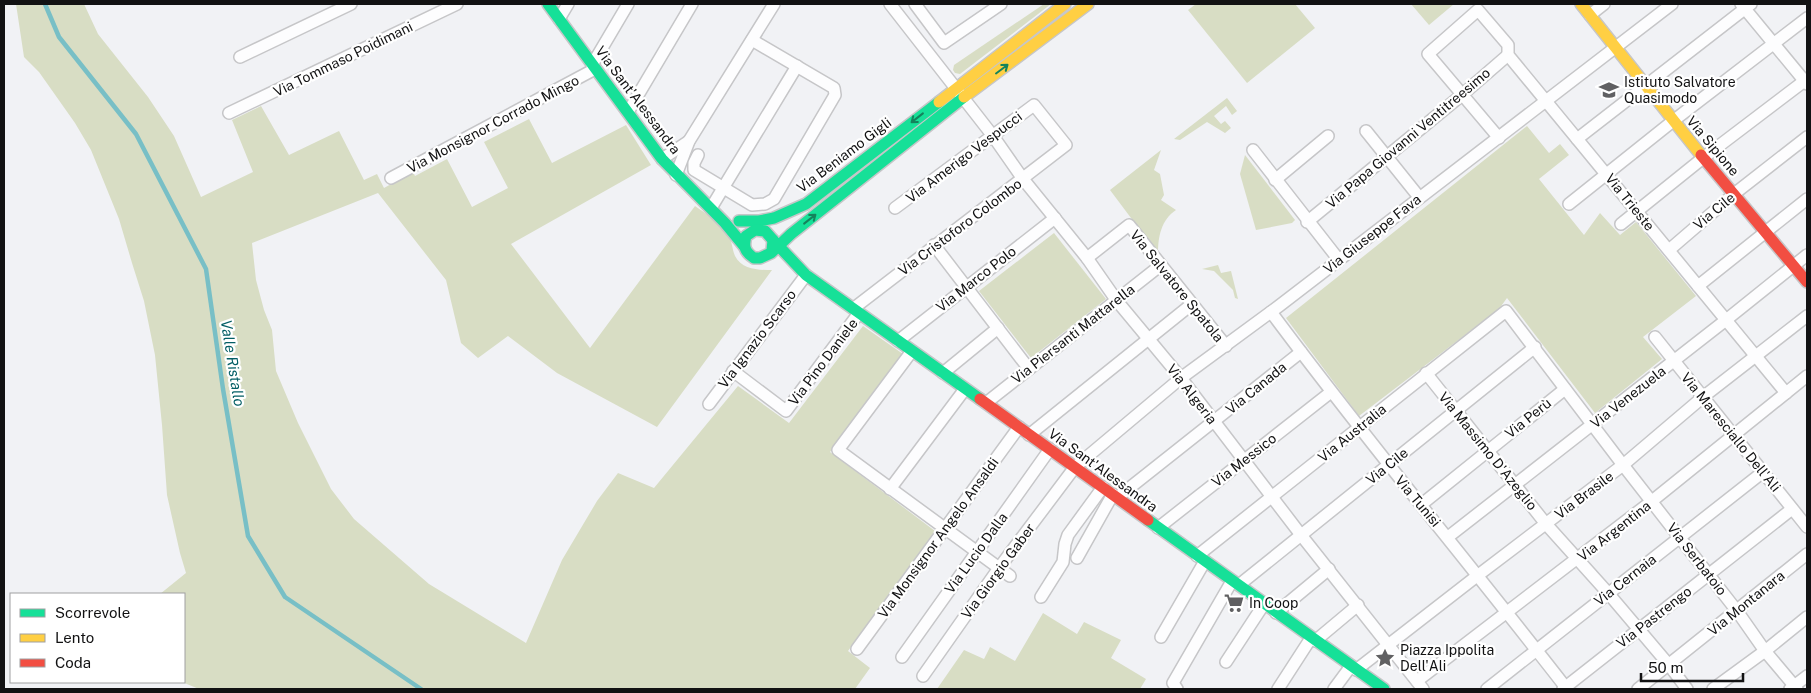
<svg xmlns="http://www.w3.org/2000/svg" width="1811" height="693" font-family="'Public Sans',sans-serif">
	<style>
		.green { fill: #d8ddc4 }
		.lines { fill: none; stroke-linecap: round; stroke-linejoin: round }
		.stream { stroke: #78bfc6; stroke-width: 4.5 }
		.street-casing { stroke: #c6c6c8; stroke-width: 14 }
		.fast-casing { stroke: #c6c6c8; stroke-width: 14 }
		.slow-casing { stroke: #c6c6c8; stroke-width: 14 }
		.jam-casing { stroke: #c6c6c8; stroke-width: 14 }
		.street { stroke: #fdfdfe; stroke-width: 11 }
		.fast { stroke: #16e098; stroke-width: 11 }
		.slow { stroke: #ffcf43; stroke-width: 11 }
		.jam { stroke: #f24e42; stroke-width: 11 }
		.oneway { stroke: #14835c }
		.labels { text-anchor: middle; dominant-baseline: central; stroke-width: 4.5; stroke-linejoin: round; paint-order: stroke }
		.street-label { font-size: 14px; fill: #121213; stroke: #fff }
		.poi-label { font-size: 14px; fill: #121213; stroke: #fff; text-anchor: start }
		.water-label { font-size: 15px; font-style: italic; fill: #035e65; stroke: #fff }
	</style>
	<rect width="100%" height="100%" fill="#f1f2f5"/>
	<!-- green -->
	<g class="green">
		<path d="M 16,4 L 84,4 L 98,34 L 148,97 L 174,136 L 201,197 L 253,172 L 232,120 L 261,106 L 289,155 L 339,131 L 364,180 L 377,174 L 384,188 L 413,172 L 415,176 L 447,159 L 472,207 L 508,188 L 484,142 L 529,119 L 552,163 L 626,125 L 651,165 L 511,244 L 590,348 L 695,206 C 706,214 721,222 728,234 C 732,240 732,249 735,256 C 742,270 759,270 772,270 L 657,427 L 557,373 L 508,336 L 478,358 L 461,343 L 446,280 L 378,193 L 252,243 L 256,280 L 264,310 L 272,330 L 276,371 L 298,423 L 331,489 L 354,519 L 429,584 L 526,643 L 562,560 L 597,501 L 618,473 L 654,488 L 738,386 L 789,423 L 863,326 L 903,354 L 830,452 L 935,531 L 848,651 L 870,668 L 855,689 L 199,689 L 182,682 L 184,682 L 184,594 L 160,594 L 186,573 L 180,553 L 167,495 L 162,425 L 155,355 L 144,301 L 132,263 L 119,219 L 91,150 L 75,123 L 39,72 L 24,57 Z"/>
		<path d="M 1044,4 L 1051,4 L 960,74 L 955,73 L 953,70 L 954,65 Z"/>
		<path d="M 1196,4 L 1295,4 L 1315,28 L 1247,83 L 1188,10 Z"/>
		<path d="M 1411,4 L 1454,4 L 1429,25 Z"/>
		<path d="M 1227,98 L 1237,111 L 1232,115 L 1226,106 L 1214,116 L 1221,124 L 1225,121 L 1231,128 L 1225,133 L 1207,122 L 1180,140 L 1174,139 Z"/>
		<path d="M 1527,126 L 1549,153 L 1560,144 L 1569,155 L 1539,179 L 1584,235 L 1600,213 L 1620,235 L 1636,222 L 1696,296 L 1643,337 L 1662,359 L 1595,413 L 1507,298 L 1499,309 L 1359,416 L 1286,318 Z"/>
		<path d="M 1161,150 L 1154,170 L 1160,174 L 1164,195 L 1161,200 L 1176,210 C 1161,220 1158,237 1158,254 L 1110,190 Z"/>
		<path d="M 1245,155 L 1295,220 L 1292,223 L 1256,230 L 1240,174 Z"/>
		<path d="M 1054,233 L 1106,299 L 1031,358 L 979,291 Z"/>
		<path d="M 1218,265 L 1221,273 L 1231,271 L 1238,299 L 1235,298 L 1233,290 L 1214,271 L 1202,269 Z"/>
		<path d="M 1043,613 L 1077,634 L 1084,622 L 1121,640 L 1111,658 L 1146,679 L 1140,689 L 937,689 L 964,650 L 984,659 L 990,647 L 1015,661 Z"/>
	</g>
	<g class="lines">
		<!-- stream -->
		<path class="stream" d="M 45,4 L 59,37 L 136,134 L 206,269 L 223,389 L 248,536 L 285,597 L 421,689"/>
		<defs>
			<g id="street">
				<path d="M 890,4 L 993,136 L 1023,179 L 1087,258 L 1117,301 L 1181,378 L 1301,535 L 1423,689"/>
				<path d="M 915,4 L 944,43 L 1001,4"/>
				<path d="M 1741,4 L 1807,84"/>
				<path d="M 1590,15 L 1604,4"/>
				<path d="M 559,19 L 568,4"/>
				<path d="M 240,57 L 351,4"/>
				<path d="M 592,65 L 628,4"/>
				<path d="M 628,112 L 692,4"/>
				<path d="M 229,113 L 457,4"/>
				<path d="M 1366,131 L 1419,197"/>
				<path d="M 1499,138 L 1428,54 L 1478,10 L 1508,45 L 1508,55 L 1786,393"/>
				<path d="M 1577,139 L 1751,4"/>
				<path d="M 1253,150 L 1339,260"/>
				<path d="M 698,155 L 694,163 L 694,170 L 752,205 L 765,204 L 774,199 L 835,95 L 834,88 L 752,40"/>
				<path d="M 662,159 L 689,141"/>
				<path d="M 676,175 L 689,141 L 774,4"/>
				<path d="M 391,178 L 595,69"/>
				<path d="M 1275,180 L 1328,136"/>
				<path d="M 1569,204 L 1673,121 L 1807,18"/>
				<path d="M 711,208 L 797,66"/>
				<path d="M 1307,222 L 1463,94 L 1508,55"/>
				<path d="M 1621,224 L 1703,158 L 1807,79"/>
				<path d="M 934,245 L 1029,369"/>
				<path d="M 1669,250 L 1734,194 L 1807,137"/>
				<path d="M 1087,258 L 1129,225 L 1226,346"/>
				<path d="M 1698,286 L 1807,199"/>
				<path d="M 854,308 L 1066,145 L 1034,105 L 895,208"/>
				<path d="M 1271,312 C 1366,440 1469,563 1567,689"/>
				<path d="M 1655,337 L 1807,527"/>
				<path d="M 898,341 L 1055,218"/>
				<path d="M 912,351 L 838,450 L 1010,576"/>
				<path d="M 733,371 L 786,411 L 859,313"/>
				<path d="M 943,373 L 998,328"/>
				<path d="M 1426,373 L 1546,524 L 1608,593 L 1669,665 L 1687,689"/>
				<path d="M 986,403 L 1161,265"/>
				<path d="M 709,404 L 806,275"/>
				<path d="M 1029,435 L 1192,304"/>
				<path d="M 890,489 L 965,389"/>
				<path d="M 1118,497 L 1301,352"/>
				<path d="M 1422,504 L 1565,389"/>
				<path d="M 1158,528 L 1331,392"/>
				<path d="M 1448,537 L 1726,320 L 1807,255"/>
				<path d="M 1197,556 L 1506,311 L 1623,465 L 1737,611 L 1765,651 L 1797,689"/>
				<path d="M 1077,558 L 1113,494"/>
				<path d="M 1239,585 L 1535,347"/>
				<path d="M 1041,597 L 1063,562 L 1065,544 L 1068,535 L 1103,487"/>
				<path d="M 1276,613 L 1329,569"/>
				<path d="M 1161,637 L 1205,561"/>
				<path d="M 1315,641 L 1358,605"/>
				<path d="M 857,649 L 1019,427"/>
				<path d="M 902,657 L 1050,449"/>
				<path d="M 1226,662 L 1264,604"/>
				<path d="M 1356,670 L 1477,576 L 1623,465 L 1703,397 L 1807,316"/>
				<path d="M 923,676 L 999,568 L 1075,467 L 1181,378 L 1279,306 L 1672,4"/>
				<path d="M 1417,681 L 1652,501 L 1807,376"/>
				<path d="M 1177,689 L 1173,683 L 1232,581"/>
				<path d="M 1278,689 L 1311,638"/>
				<path d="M 1334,689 L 1351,666"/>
				<path d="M 1487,689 L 1763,472"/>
				<path d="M 1563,689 L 1792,509"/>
				<path d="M 1638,689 L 1807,554"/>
				<path d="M 1713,689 L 1765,651 L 1807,617"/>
				<path d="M 1790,689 L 1807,676"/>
			</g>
			<g id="fast">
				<path d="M 548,4 L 662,159 L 725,223 L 744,246"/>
				<path d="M 739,221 L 759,221 L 774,218 L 806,204 L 939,102"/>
				<path d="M 773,240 L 806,275 L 980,399"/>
				<path d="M 772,250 L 773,240 L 765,231 L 755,230 L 746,236 C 743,247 745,252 754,258 L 760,258 L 771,253 L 791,234 L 964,97"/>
				<path d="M 1148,520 L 1384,689"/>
			</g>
			<g id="slow">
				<path d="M 1581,4 L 1701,155"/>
				<path d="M 964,97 L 1088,4"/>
				<path d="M 939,102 L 1065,4"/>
			</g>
			<g id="jam">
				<path d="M 1701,155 L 1807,282"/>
				<path d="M 980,399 L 1148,520"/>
			</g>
		</defs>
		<!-- street casing -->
		<use href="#street" class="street-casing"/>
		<!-- fast casing -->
		<use href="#fast" class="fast-casing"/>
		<!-- slow casing -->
		<use href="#slow" class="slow-casing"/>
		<!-- jam casing -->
		<use href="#jam" class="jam-casing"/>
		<!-- street -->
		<use href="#street" class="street"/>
		<!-- fast -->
		<use href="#fast" class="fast"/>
		<!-- slow -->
		<use href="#slow" class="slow"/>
		<!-- jam -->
		<use href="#jam" class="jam"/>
	</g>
	<!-- one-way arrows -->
	<defs><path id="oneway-shaft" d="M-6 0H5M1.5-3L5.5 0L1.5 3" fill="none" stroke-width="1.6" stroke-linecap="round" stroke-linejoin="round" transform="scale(1.25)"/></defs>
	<g class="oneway">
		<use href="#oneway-shaft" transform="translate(1002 69) rotate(-37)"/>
		<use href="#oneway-shaft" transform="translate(917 118) rotate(142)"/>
		<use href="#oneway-shaft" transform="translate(810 219) rotate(-38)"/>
	</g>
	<!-- icons -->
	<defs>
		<symbol id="school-bare" viewBox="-9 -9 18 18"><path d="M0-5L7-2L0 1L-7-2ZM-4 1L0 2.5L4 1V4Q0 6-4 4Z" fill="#606062" stroke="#fff" stroke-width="2.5" paint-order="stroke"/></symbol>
		<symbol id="supermarket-bare" viewBox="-9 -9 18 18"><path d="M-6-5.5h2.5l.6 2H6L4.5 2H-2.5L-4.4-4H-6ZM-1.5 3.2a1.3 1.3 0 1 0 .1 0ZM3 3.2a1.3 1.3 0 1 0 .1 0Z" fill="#606062" stroke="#fff" stroke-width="2.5" paint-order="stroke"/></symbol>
		<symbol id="sight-bare" viewBox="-9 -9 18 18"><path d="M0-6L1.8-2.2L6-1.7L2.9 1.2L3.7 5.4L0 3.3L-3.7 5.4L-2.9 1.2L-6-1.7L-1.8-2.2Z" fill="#606062" stroke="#fff" stroke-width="2.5" paint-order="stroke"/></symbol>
	</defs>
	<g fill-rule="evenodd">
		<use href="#school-bare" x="1595" y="76" width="28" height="28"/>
		<use href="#supermarket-bare" x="1220" y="589" width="28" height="28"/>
		<use href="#sight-bare" x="1371" y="644" width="28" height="28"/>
	</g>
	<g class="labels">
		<!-- street labels -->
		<g class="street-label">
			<text transform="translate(343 59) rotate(-26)">Via Tommaso Poidimani</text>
			<text transform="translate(638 100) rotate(53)">Via Sant'Alessandra</text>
			<text transform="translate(493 124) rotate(-28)">Via Monsignor Corrado Mingo</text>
			<text transform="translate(1408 138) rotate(-40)">Via Papa Giovanni Ventitreesimo</text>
			<text transform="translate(1713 146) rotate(50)">Via Sipione</text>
			<text transform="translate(844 155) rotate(-37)">Via Beniamo Gigli</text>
			<text transform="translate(964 157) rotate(-37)">Via Amerigo Vespucci</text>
			<text transform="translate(1630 202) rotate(51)">Via Trieste</text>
			<text transform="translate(1714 211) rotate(-40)">Via Cile</text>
			<text transform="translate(960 227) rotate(-37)">Via Cristoforo Colombo</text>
			<text transform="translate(1372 234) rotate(-38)">Via Giuseppe Fava</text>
			<text transform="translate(976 279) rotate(-38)">Via Marco Polo</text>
			<text transform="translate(1177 286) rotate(51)">Via Salvatore Spatola</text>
			<text transform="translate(1073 334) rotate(-38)">Via Piersanti Mattarella</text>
			<text transform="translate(757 339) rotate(-53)">Via Ignazio Scarso</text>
			<text transform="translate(823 362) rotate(-53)">Via Pino Daniele</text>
			<text transform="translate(1256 388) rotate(-39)">Via Canada</text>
			<text transform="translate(1192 394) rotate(52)">Via Algeria</text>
			<text transform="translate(1628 397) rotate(-38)">Via Venezuela</text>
			<text transform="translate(1528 418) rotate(-39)">Via Perù</text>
			<text transform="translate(1731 432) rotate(51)">Via Maresciallo Dell'Ali</text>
			<text transform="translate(1352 433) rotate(-39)">Via Australia</text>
			<text transform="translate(1488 451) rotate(51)">Via Massimo D'Azeglio</text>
			<text transform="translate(1244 460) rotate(-38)">Via Messico</text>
			<text transform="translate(1387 466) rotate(-39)">Via Cile</text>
			<text transform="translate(1103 470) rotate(36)">Via Sant'Alessandra</text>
			<text transform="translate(1584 495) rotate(-37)">Via Brasile</text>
			<text transform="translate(1418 501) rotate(50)">Via Tunisi</text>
			<text transform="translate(1614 531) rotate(-38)">Via Argentina</text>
			<text transform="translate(938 538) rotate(-54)">Via Monsignor Angelo Ansaldi</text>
			<text transform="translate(976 553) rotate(-54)">Via Lucio Dalla</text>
			<text transform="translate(1697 559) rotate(52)">Via Serbatoio</text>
			<text transform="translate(998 571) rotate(-54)">Via Giorgio Gaber</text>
			<text transform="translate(1625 580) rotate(-38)">Via Cernaia</text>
			<text transform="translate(1746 603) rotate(-39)">Via Montanara</text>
			<text transform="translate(1654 617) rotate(-38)">Via Pastrengo</text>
		</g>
		<!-- poi labels -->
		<g class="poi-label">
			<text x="1624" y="82">Istituto Salvatore<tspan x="1624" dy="16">Quasimodo</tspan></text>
			<text x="1249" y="603">In Coop</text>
			<text x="1400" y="650">Piazza Ippolita<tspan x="1400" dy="16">Dell'Ali</tspan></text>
		</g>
		<!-- water labels -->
		<g class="water-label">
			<text transform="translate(233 363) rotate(81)">Valle Ristallo</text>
		</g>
	</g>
	<!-- border -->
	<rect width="1811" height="693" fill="none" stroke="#121213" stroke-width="10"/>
	<!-- legend -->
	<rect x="10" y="593" width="175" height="90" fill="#ffffff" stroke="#a0a0a1"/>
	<rect x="20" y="609" width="25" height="8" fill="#16e098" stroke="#a0a0a1"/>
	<text x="55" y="618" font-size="15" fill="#121213">Scorrevole</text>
	<rect x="20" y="634" width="25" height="8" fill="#ffcf43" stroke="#a0a0a1"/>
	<text x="55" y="643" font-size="15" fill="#121213">Lento</text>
	<rect x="20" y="659" width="25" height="8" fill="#f24e42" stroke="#a0a0a1"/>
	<text x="55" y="668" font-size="15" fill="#121213">Coda</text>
	<!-- scale -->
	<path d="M1641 673v8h102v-8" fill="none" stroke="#121213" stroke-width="2.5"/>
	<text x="1648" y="673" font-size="15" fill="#121213" stroke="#ffffff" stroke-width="4" paint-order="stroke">50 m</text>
</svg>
